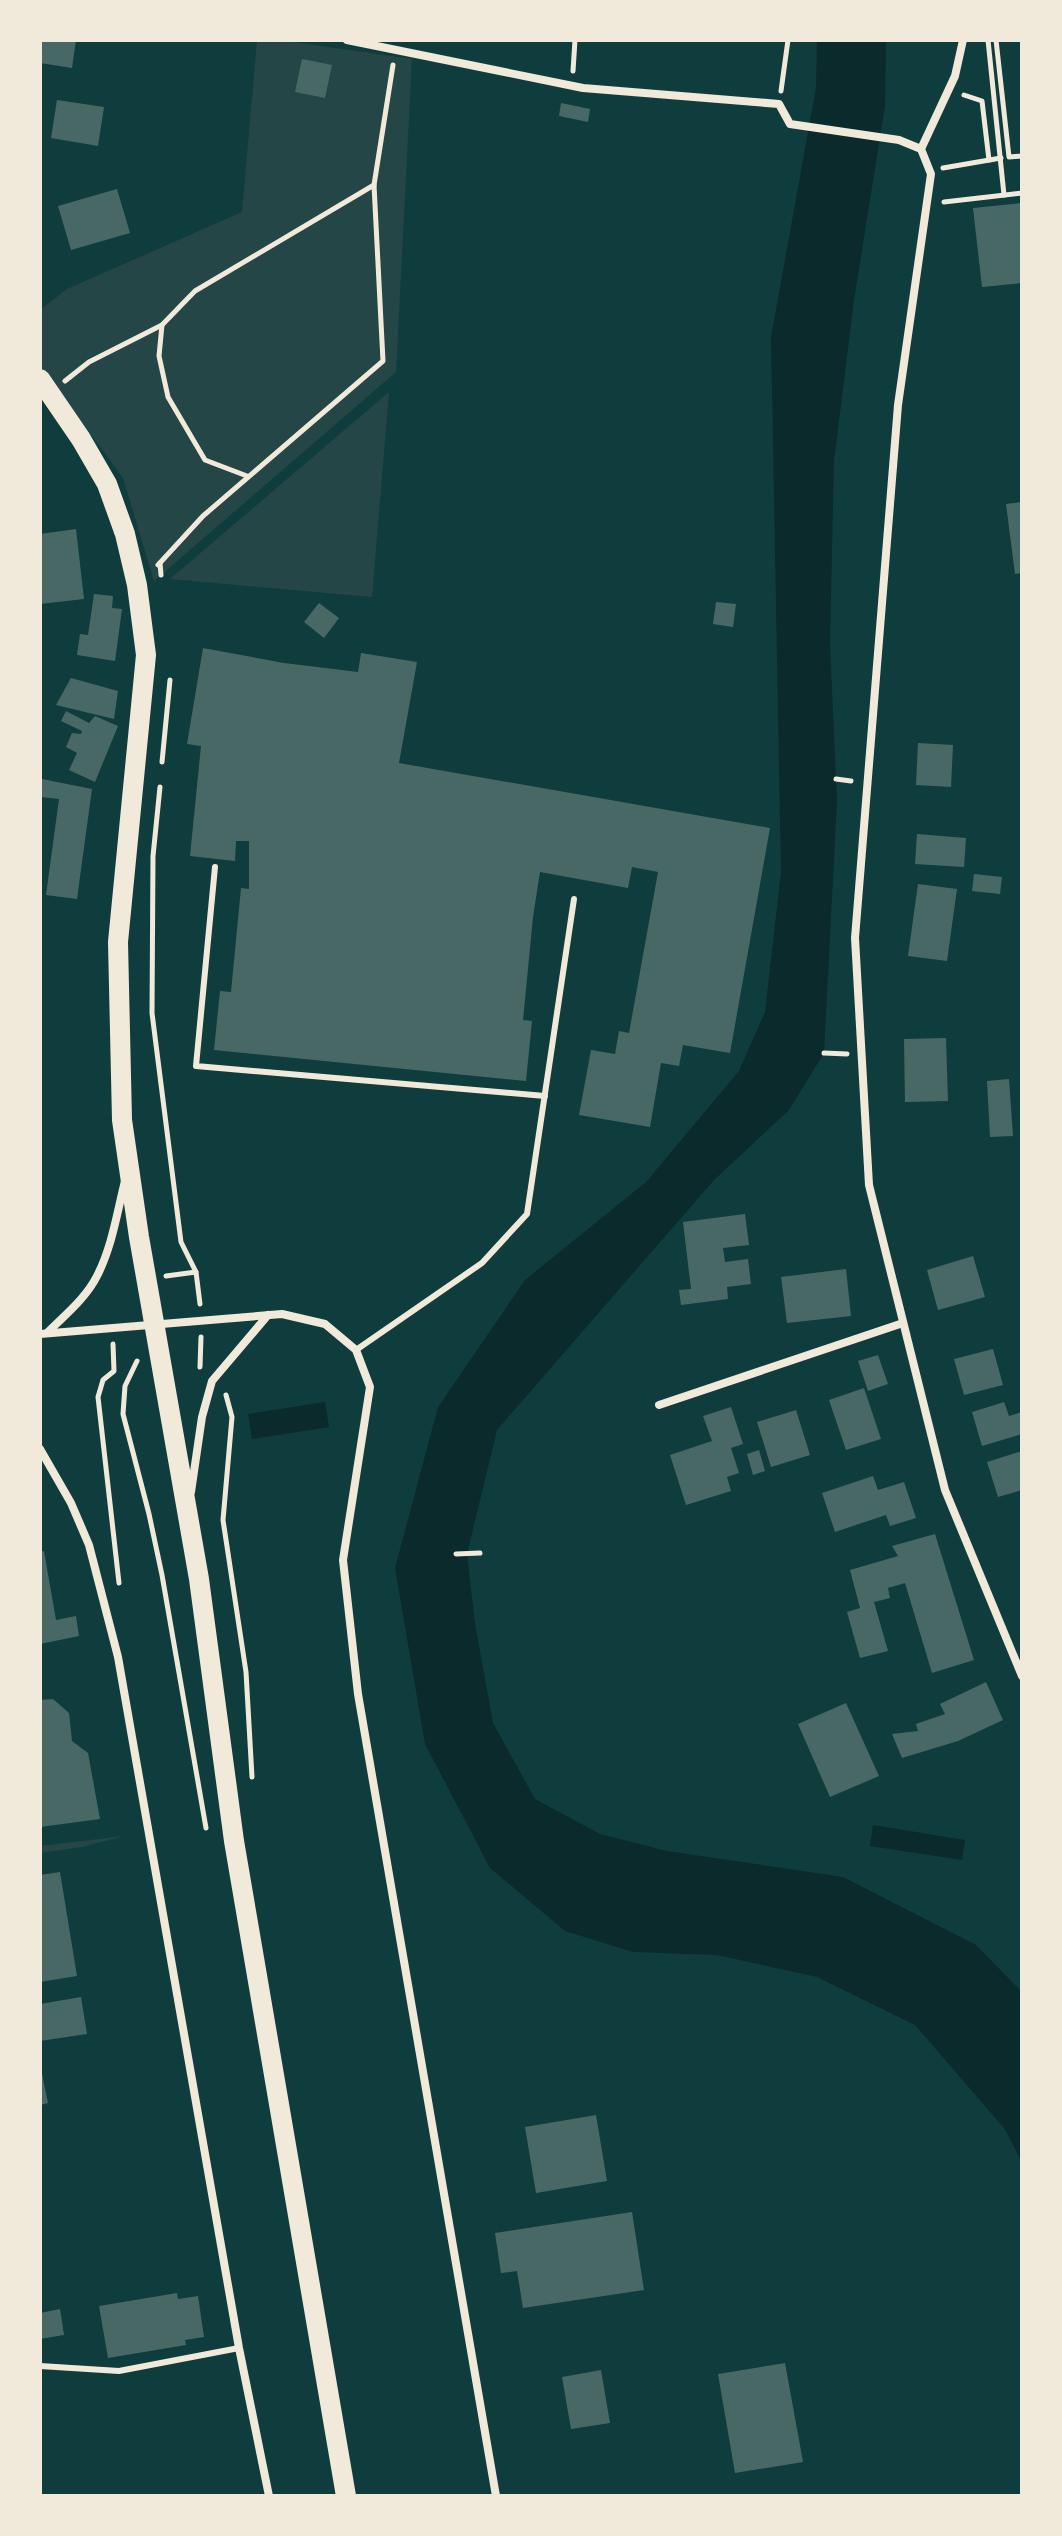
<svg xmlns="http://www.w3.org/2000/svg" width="1062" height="2536" font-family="Inter,sans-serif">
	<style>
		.green { fill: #244646 }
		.water { fill: #0a2a2b }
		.building { fill: #486865 }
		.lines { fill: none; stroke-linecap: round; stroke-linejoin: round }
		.path { stroke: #f1e9da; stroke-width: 5 }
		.service { stroke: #f1e9da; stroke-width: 6 }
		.minor { stroke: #f1e9da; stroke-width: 8 }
		.primary { stroke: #f1e9da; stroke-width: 20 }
	</style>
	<rect width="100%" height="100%" fill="#0f3d3e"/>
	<!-- green -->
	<g class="green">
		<path d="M 257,40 L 280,40 L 412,59 L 396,372 L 154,581 L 123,478 L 40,366 L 40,310 L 67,289 L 242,212 Z"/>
		<path d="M 389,392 L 372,597 L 170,579 Z"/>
		<path d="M 124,1836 L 83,1847 L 40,1853 L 40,1846 Z"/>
	</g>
	<!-- water -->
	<g class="water">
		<path d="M 817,40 L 886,40 L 885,106 L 854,300 L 834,461 L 830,643 L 837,801 L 824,1053 L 789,1110 L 714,1180 L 497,1430 L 467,1554 L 475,1624 L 493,1723 L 535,1799 L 600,1834 L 667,1851 L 843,1877 L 976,1945 L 1022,1992 L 1022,2162 L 1004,2128 L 915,2025 L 817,1977 L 717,1955 L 633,1952 L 565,1931 L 490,1868 L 425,1744 L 395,1568 L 438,1407 L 525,1280 L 646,1182 L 739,1071 L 765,1012 L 781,872 L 771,337 L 816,88 Z"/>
		<path d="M 325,1402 L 329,1427 L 252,1439 L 248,1414 Z"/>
		<path d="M 873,1825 L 965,1840 L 962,1860 L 870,1846 Z"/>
	</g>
	<!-- building -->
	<g class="building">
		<path d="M 40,40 L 76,40 L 72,68 L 40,63 Z"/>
		<path d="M 302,59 L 332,65 L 325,98 L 295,92 Z"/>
		<path d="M 57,100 L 104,107 L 98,146 L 51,138 Z"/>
		<path d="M 561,103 L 590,109 L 588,122 L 559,116 Z"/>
		<path d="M 117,189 L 130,233 L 71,250 L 58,206 Z"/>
		<path d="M 1022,203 L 1022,283 L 982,287 L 973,208 Z"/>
		<path d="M 1022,502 L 1022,573 L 1015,574 L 1006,504 Z"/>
		<path d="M 76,529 L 84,599 L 40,604 L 40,534 Z"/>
		<path d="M 94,594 L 113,596 L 112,608 L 122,609 L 115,661 L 77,655 L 80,634 L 88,635 Z"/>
		<path d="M 716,602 L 736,604 L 733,627 L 713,624 Z"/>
		<path d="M 319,603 L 339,618 L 324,638 L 304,622 Z"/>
		<path d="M 203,648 L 284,663 L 358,672 L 361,653 L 417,662 L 399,763 L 770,828 L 730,1053 L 683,1045 L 679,1066 L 661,1063 L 650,1127 L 579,1115 L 591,1050 L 615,1054 L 619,1031 L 629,1033 L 658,872 L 632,867 L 628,888 L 540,872 L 533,917 L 523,1020 L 532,1021 L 526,1081 L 214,1050 L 220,991 L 231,992 L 241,888 L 249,889 L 249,841 L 236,841 L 235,861 L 190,856 L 201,746 L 187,744 Z"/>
		<path d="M 71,678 L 118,691 L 114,719 L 56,705 Z"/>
		<path d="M 66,711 L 89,723 L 95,716 L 118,726 L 95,782 L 69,770 L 77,753 L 66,747 L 72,733 L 81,734 L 82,731 L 61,721 Z"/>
		<path d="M 918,743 L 953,745 L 951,787 L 916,785 Z"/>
		<path d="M 42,779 L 92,789 L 77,899 L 46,895 L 59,799 L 41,797 Z"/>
		<path d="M 917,834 L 966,838 L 964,867 L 915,864 Z"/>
		<path d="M 974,874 L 1002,877 L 1000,894 L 972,891 Z"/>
		<path d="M 918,884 L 957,889 L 947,961 L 908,956 Z"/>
		<path d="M 946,1038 L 948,1101 L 905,1102 L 904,1039 Z"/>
		<path d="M 1009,1079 L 1013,1136 L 990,1137 L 987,1081 Z"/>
		<path d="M 745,1214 L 749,1245 L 723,1248 L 725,1262 L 748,1259 L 751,1284 L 727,1287 L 728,1299 L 681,1305 L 679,1290 L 691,1289 L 683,1222 Z"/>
		<path d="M 973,1256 L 985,1297 L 938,1310 L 927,1270 Z"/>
		<path d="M 846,1269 L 851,1316 L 787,1323 L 781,1277 Z"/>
		<path d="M 993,1349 L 1003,1385 L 964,1395 L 954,1359 Z"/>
		<path d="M 878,1355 L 888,1384 L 868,1391 L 858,1361 Z"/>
		<path d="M 864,1388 L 881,1439 L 846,1450 L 829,1400 Z"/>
		<path d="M 1004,1402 L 1009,1416 L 1022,1412 L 1022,1434 L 982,1446 L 972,1412 Z"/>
		<path d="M 731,1407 L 743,1444 L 731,1448 L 739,1473 L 727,1477 L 731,1491 L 686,1505 L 670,1455 L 712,1441 L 703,1416 Z"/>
		<path d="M 796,1410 L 810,1455 L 771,1467 L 757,1422 Z"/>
		<path d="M 759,1450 L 765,1471 L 753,1475 L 747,1454 Z"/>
		<path d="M 1022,1451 L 1022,1490 L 998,1497 L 987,1462 Z"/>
		<path d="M 873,1476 L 878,1490 L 904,1482 L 916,1518 L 890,1526 L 886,1515 L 835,1532 L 822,1493 Z"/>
		<path d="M 935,1534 L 974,1660 L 932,1673 L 905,1583 L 888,1588 L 890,1598 L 874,1602 L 888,1651 L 860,1658 L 847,1612 L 860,1608 L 850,1570 L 898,1556 L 892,1546 Z"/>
		<path d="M 44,1551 L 56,1620 L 76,1616 L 79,1636 L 40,1644 L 40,1552 Z"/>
		<path d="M 986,1682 L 1003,1720 L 958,1741 L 902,1758 L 892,1734 L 918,1731 L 916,1724 L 945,1714 L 940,1704 Z"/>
		<path d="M 53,1699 L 69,1713 L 72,1741 L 88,1753 L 100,1819 L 40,1827 L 40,1700 Z"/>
		<path d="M 846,1703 L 879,1776 L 830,1797 L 798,1724 Z"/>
		<path d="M 60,1872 L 77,1976 L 40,1982 L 40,1875 Z"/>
		<path d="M 81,1997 L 87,2034 L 40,2041 L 40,2004 Z"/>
		<path d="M 40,2064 L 48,2103 L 40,2105 Z"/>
		<path d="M 596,2115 L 607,2181 L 536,2193 L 525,2127 Z"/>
		<path d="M 632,2212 L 644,2290 L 523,2308 L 517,2271 L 501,2273 L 495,2233 Z"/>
		<path d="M 177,2293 L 178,2299 L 198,2296 L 204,2337 L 185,2340 L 186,2345 L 108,2358 L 99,2306 Z"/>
		<path d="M 60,2309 L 64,2335 L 40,2339 L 40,2313 Z"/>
		<path d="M 785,2363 L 803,2462 L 735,2473 L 718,2374 Z"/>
		<path d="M 601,2370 L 610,2423 L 571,2429 L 562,2377 Z"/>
	</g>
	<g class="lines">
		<!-- path -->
		<g class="path">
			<path d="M 988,40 L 1004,195"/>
			<path d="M 996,40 L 1009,157 L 1022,156"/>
			<path d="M 573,71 L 575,40"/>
			<path d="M 781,91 L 788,40"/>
			<path d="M 964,95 L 982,101 L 989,160"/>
			<path d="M 943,168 L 1001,158"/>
			<path d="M 944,202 L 1022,193"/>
			<path d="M 162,325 L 159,356 L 168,397 L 205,460 L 247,476"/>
			<path d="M 65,381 L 89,362 L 162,325 L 195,291 L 374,185"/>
			<path d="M 160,563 L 161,575"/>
			<path d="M 158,565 L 203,516 L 383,361 L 374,185 L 393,65"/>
			<path d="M 162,762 L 170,680"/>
			<path d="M 836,779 L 851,781"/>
			<path d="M 160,787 L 153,856 L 152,1013 L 181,1242 L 196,1272 L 200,1304"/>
			<path d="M 824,1053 L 847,1054"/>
			<path d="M 166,1276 L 196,1272"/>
			<path d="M 113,1344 L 114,1371 L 103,1380 L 98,1397 L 119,1583"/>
			<path d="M 137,1361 L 125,1386 L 123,1414 L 149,1514 L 162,1575 L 206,1828"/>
			<path d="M 200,1367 L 201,1337"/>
			<path d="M 226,1395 L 232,1417 L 223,1520 L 246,1672 L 252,1777"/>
			<path d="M 456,1554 L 480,1553"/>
		</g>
		<!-- service -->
		<g class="service">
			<path d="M 215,867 L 196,1066 L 545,1096"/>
			<path d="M 356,1350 L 482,1263 L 527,1214 L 574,899"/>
			<path d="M 40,2366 L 119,2371 L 239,2348"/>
		</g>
		<!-- minor -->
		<g class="minor">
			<path d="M 347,40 L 583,88 L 779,104 L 790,124 L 899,140 L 921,149"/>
			<path d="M 963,40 L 955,76 L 921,149 L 931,174 L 898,405 L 855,938 L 869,1185 L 945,1490 L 1022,1676"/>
			<path d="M 48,1332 C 65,1315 86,1298 97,1276 C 112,1247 117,1213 125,1181"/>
			<path d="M 40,1334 L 282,1314 L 325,1324 L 356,1350 L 370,1387 L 343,1560 L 358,1694 L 496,2496"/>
			<path d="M 659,1405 L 903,1323"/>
			<path d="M 40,1449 L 71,1503 L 89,1545 L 118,1657 L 239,2348 L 269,2496"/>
			<path d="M 191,1492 L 202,1417 L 212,1381 L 268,1315"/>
		</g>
		<!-- primary -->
		<path class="primary" d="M 40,379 L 81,439 L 107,484 L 125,534 L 137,585 L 146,655 L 118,942 L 122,1120 L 139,1237 L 199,1579 L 234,1841 L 346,2496"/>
	</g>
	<!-- border -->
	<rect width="1062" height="2536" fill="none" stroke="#f1e9da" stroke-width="84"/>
</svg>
